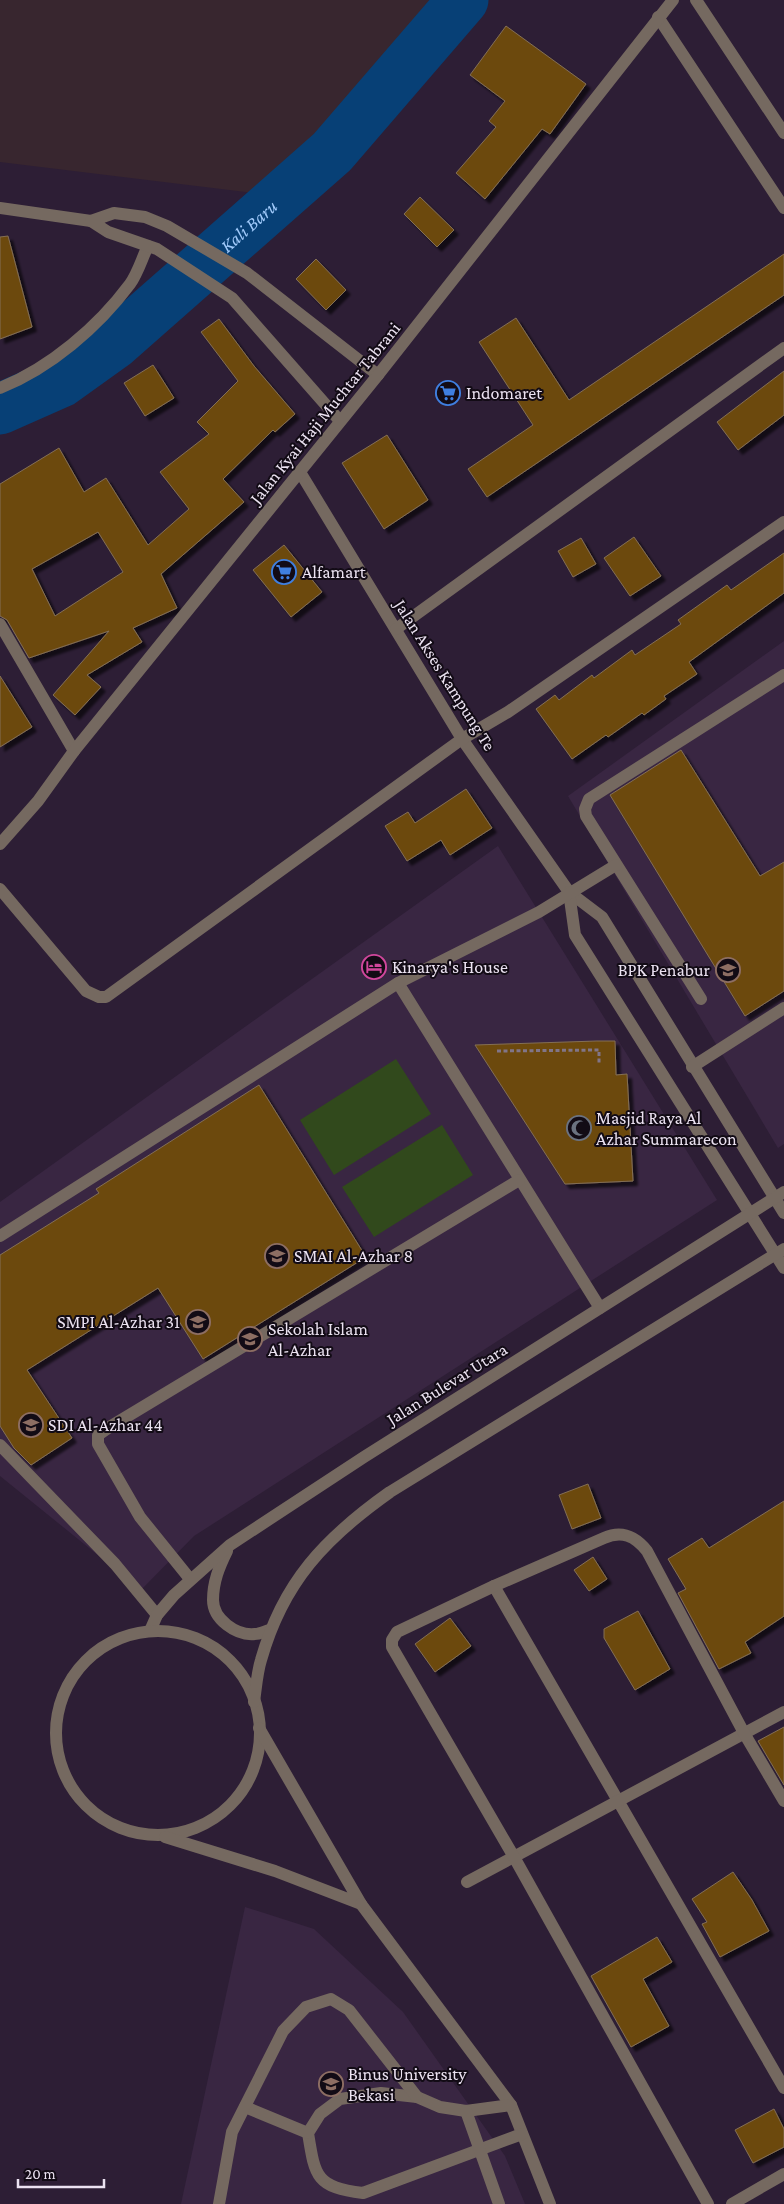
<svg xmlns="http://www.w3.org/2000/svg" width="784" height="2204" font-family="'Crimson Pro',serif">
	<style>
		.industrial { fill: #38262f }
		.built { fill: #392642 }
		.green { fill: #31491c }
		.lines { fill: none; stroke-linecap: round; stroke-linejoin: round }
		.river { stroke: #074076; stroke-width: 51 }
		.building { fill: #6c480e; stroke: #836f55; fill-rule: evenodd; filter: url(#shadow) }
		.path { stroke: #817588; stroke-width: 3; stroke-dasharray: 4 2.5; stroke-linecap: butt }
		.minor { stroke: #756960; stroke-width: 12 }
		.labels { text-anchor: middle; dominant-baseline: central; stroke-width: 4; stroke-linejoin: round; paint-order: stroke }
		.poi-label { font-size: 18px; fill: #ebe2f1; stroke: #120b15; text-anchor: start }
		.street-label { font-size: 18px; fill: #ebe2f1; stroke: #120b15 }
		.water-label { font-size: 19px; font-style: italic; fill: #a1cafb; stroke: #120b15 }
	</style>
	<defs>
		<filter id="shadow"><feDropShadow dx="4.5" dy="4.5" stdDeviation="1" flood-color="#0009"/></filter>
	</defs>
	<rect width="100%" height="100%" fill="#2d1e35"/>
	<!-- industrial -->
	<path class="industrial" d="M 0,0 L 470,0 L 262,194 L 0,162 Z"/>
	<!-- built -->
	<g class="built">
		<path d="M 784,641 L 784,1144 L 778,1148 L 568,796 Z"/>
		<path d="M 498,846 L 717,1200 L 194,1536 L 141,1590 L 0,1476 L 0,1202 Z"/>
		<path d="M 245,1907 L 314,1929 L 403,2012 L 505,2156 L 525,2204 L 181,2204 Z"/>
	</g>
	<!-- green -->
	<g class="green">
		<path d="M 396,1059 L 431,1114 L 334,1175 L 300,1120 Z"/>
		<path d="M 442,1125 L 473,1175 L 374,1237 L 342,1187 Z"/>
	</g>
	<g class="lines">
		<!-- river -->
		<path class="river" id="s1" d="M 0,409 L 61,382 L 114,344 L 332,152 L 463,0"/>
	</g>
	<!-- building -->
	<g class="building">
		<path d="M 506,26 L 586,84 L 550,134 L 542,129 L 485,199 L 456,173 L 496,127 L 489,121 L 505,101 L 470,75 Z"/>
		<path d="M 420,197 L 454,230 L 437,247 L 404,214 Z"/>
		<path d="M 8,236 L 32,327 L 0,339 L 0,237 Z"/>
		<path d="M 784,254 L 784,295 L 487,497 L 468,469 L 533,425 L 479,342 L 516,318 L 569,400 Z"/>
		<path d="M 316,259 L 346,290 L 326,310 L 296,279 Z"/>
		<path d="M 219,319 L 254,366 L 295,414 L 275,432 L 273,430 L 223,479 L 244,502 L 161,574 L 177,608 L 133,628 L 142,642 L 87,675 L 101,687 L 75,715 L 53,695 L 109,631 L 29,658 L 7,620 L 0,616 L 0,484 L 59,448 L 84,492 L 106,478 L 148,545 L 189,509 L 160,472 L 209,434 L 197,422 L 238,381 L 201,332 ZM 98,532 L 123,572 L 55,616 L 32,569 Z"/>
		<path d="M 153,365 L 174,398 L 145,416 L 124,383 Z"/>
		<path d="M 784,371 L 784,415 L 738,450 L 717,422 Z"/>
		<path d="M 387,435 L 428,500 L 384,529 L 342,463 Z"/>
		<path d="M 634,537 L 661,576 L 630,596 L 604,558 Z"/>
		<path d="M 581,538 L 596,564 L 573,577 L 558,551 Z"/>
		<path d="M 284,545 L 322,592 L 291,617 L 253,570 Z"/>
		<path d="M 784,553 L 784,593 L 689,662 L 697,674 L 664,696 L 666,699 L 644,715 L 642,713 L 608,737 L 606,735 L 572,759 L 536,709 L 555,695 L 559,700 L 592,675 L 594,678 L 632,650 L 635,655 L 681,624 L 678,620 L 727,585 L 731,590 Z"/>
		<path d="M 0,676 L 32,727 L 0,747 Z"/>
		<path d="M 681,750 L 760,876 L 784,862 L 784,991 L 745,1016 L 610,795 Z"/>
		<path d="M 466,789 L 492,828 L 450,855 L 441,840 L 407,861 L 385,826 L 408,812 L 415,823 Z"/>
		<path d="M 597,1041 L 615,1041 L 616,1075 L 627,1074 L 633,1181 L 565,1184 L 475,1045 Z"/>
		<path d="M 259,1085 L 366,1257 L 203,1359 L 158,1288 L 27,1370 L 72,1438 L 31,1465 L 14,1448 L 0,1426 L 0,1255 L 99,1193 L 96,1189 Z"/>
		<path d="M 588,1484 L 601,1518 L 572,1529 L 559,1495 Z"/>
		<path d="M 784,1501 L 784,1616 L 745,1642 L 751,1653 L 719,1669 L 678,1593 L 686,1589 L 668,1559 L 702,1538 L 709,1548 Z"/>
		<path d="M 593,1557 L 607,1579 L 589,1591 L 574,1570 Z"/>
		<path d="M 638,1611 L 670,1669 L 635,1690 L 604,1638 L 604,1629 Z"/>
		<path d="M 450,1618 L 471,1646 L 435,1672 L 415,1644 Z"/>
		<path d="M 784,1727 L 784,1785 L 758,1741 Z"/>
		<path d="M 733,1872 L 752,1900 L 769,1931 L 720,1957 L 702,1924 L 707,1922 L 692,1899 Z"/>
		<path d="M 657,1937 L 672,1962 L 643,1979 L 669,2026 L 631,2047 L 591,1976 Z"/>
		<path d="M 774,2109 L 784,2129 L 784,2147 L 753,2163 L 735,2130 Z"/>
	</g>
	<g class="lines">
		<!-- path -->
		<path class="path" d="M 497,1051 L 599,1050 L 599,1064"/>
		<!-- minor -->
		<g class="minor">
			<path d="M 696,0 L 784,133"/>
			<path d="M 658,17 L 784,208"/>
			<path d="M 0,208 L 91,221"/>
			<path d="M 0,388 C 50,368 98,327 130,284 C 138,273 142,258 148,246"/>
			<path d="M 340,421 L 232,298 L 157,249 L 108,232 L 91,221 L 114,213 L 145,217 L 167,226 L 247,273 L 378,375"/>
			<path d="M 300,472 L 462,739 L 569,892 L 602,917 L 784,1213"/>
			<path d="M 0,624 L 74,751"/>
			<path d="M 396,629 L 784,348"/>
			<path d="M 0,844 L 38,801 L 74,751 L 378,375 L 673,0"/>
			<path d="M 0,889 L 86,991 L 99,997 L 106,997 L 462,739 L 508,712 L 784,522"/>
			<path d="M 569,892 L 575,935 L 784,1268"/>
			<path d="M 398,983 L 600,1308"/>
			<path d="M 701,999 L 586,816 L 585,809 L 589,799 L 784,675"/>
			<path d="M 692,1067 L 784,1008"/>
			<path d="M 0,1236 L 398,983 L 539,912 L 616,865"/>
			<path d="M 0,1445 L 115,1564 L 157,1615"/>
			<path d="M 227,1551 C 219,1567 213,1582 213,1600 C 213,1619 236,1636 255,1634 C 260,1634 265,1631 270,1630"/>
			<path d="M 190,1579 L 140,1517 L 98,1444 L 98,1435 L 108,1428 L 519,1180"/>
			<path d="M 494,1586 L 784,2088"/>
			<path d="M 150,1631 L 157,1615 L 174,1595 L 230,1545 L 364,1457 L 784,1192"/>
			<circle cx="158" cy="1733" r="102"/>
			<path d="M 254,1702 C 256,1688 257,1673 261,1660 C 283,1582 325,1538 390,1492 L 784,1249"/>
			<path d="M 165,1837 L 275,1871 L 361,1904 L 259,1728"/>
			<path d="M 467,1882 L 784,1712"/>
			<path d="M 361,1904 L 511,2105 L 550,2204"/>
			<path d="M 511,2105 L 466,2111 L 440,2107 L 417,2097 L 381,2093 L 340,2099 L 320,2114 L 308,2133 C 315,2177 316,2187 363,2193 L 522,2134"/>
			<path d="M 245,2107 L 308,2133"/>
			<path d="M 466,2111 L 499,2204"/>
			<path d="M 219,2204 L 232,2132 L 283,2031 L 306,2007 L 331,1999 L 349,2010 L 417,2097"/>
			<path d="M 708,2204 L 514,1857 L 392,1647 L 392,1640 L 397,1632 L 494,1586 L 604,1538 C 622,1530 635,1536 647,1551 L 744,1733 L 784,1801"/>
			<path d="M 732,2204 L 784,2174"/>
		</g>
	</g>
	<!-- icons -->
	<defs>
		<symbol id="supermarket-ring" viewBox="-11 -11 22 22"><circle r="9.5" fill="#120b15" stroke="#3f7fe0" stroke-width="1.5"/><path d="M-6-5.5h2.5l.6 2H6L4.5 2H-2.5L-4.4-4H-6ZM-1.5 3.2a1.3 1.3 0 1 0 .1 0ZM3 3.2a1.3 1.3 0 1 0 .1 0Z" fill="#3f7fe0"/></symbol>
		<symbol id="hotel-ring" viewBox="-11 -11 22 22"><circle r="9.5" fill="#120b15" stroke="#d1479c" stroke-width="1.5"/><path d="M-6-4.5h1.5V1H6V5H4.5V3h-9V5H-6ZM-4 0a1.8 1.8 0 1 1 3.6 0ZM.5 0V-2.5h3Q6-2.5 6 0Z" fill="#d1479c"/></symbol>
		<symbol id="school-ring" viewBox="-11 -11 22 22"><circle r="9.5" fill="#120b15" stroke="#8d6e63" stroke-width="1.5"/><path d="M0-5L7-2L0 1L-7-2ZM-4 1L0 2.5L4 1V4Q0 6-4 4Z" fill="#8d6e63"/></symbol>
		<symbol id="mosque-ring" viewBox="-11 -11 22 22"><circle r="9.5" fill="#120b15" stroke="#6b7280" stroke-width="1.5"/><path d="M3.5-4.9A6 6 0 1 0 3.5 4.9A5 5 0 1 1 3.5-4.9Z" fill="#6b7280"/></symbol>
		<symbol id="university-ring" viewBox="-11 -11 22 22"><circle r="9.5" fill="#120b15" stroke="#8d6e63" stroke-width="1.5"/><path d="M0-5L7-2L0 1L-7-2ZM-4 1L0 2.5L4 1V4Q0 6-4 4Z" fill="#8d6e63"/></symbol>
	</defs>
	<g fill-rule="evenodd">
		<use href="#supermarket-ring" x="434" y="379" width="28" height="28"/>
		<use href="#supermarket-ring" x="270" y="558" width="28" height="28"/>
		<use href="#hotel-ring" x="360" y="953" width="28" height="28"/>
		<use href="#school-ring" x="714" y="956" width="28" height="28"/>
		<use href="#mosque-ring" x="565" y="1114" width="28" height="28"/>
		<use href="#school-ring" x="263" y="1242" width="28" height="28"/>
		<use href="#school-ring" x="184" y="1308" width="28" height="28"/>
		<use href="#school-ring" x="236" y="1325" width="28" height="28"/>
		<use href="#school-ring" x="17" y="1411" width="28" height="28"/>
		<use href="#university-ring" x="317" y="2070" width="28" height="28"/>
	</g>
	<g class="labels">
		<!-- poi labels -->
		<g class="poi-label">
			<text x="466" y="393">Indomaret</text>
			<text x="302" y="572">Alfamart</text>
			<text x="392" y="967">Kinarya's House</text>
			<text x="710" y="970" text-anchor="end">BPK Penabur</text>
			<text x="596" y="1118">Masjid Raya Al<tspan x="596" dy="21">Azhar Summarecon</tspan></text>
			<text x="294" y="1256">SMAI Al-Azhar 8</text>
			<text x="180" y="1322" text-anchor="end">SMPI Al-Azhar 31</text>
			<text x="268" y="1329">Sekolah Islam<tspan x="268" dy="21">Al-Azhar</tspan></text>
			<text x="48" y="1425">SDI Al-Azhar 44</text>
			<text x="348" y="2074">Binus University<tspan x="348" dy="21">Bekasi</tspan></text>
		</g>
		<!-- street labels -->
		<g class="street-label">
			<text transform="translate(325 413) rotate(-51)">Jalan Kyai Haji Muchtar Tabrani</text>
			<text transform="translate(445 675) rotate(58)">Jalan Akses Kampung Te</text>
			<text transform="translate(447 1384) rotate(-32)">Jalan Bulevar Utara</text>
		</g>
		<!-- water labels -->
		<g class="water-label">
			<text stroke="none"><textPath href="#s1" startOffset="311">Kali Baru</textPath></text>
		</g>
	</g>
	<!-- scale -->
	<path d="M18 2179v8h86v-8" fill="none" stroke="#ebe2f1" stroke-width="2.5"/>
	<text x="25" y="2179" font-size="15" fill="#ebe2f1" stroke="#120b15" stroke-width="4" paint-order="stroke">20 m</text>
</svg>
